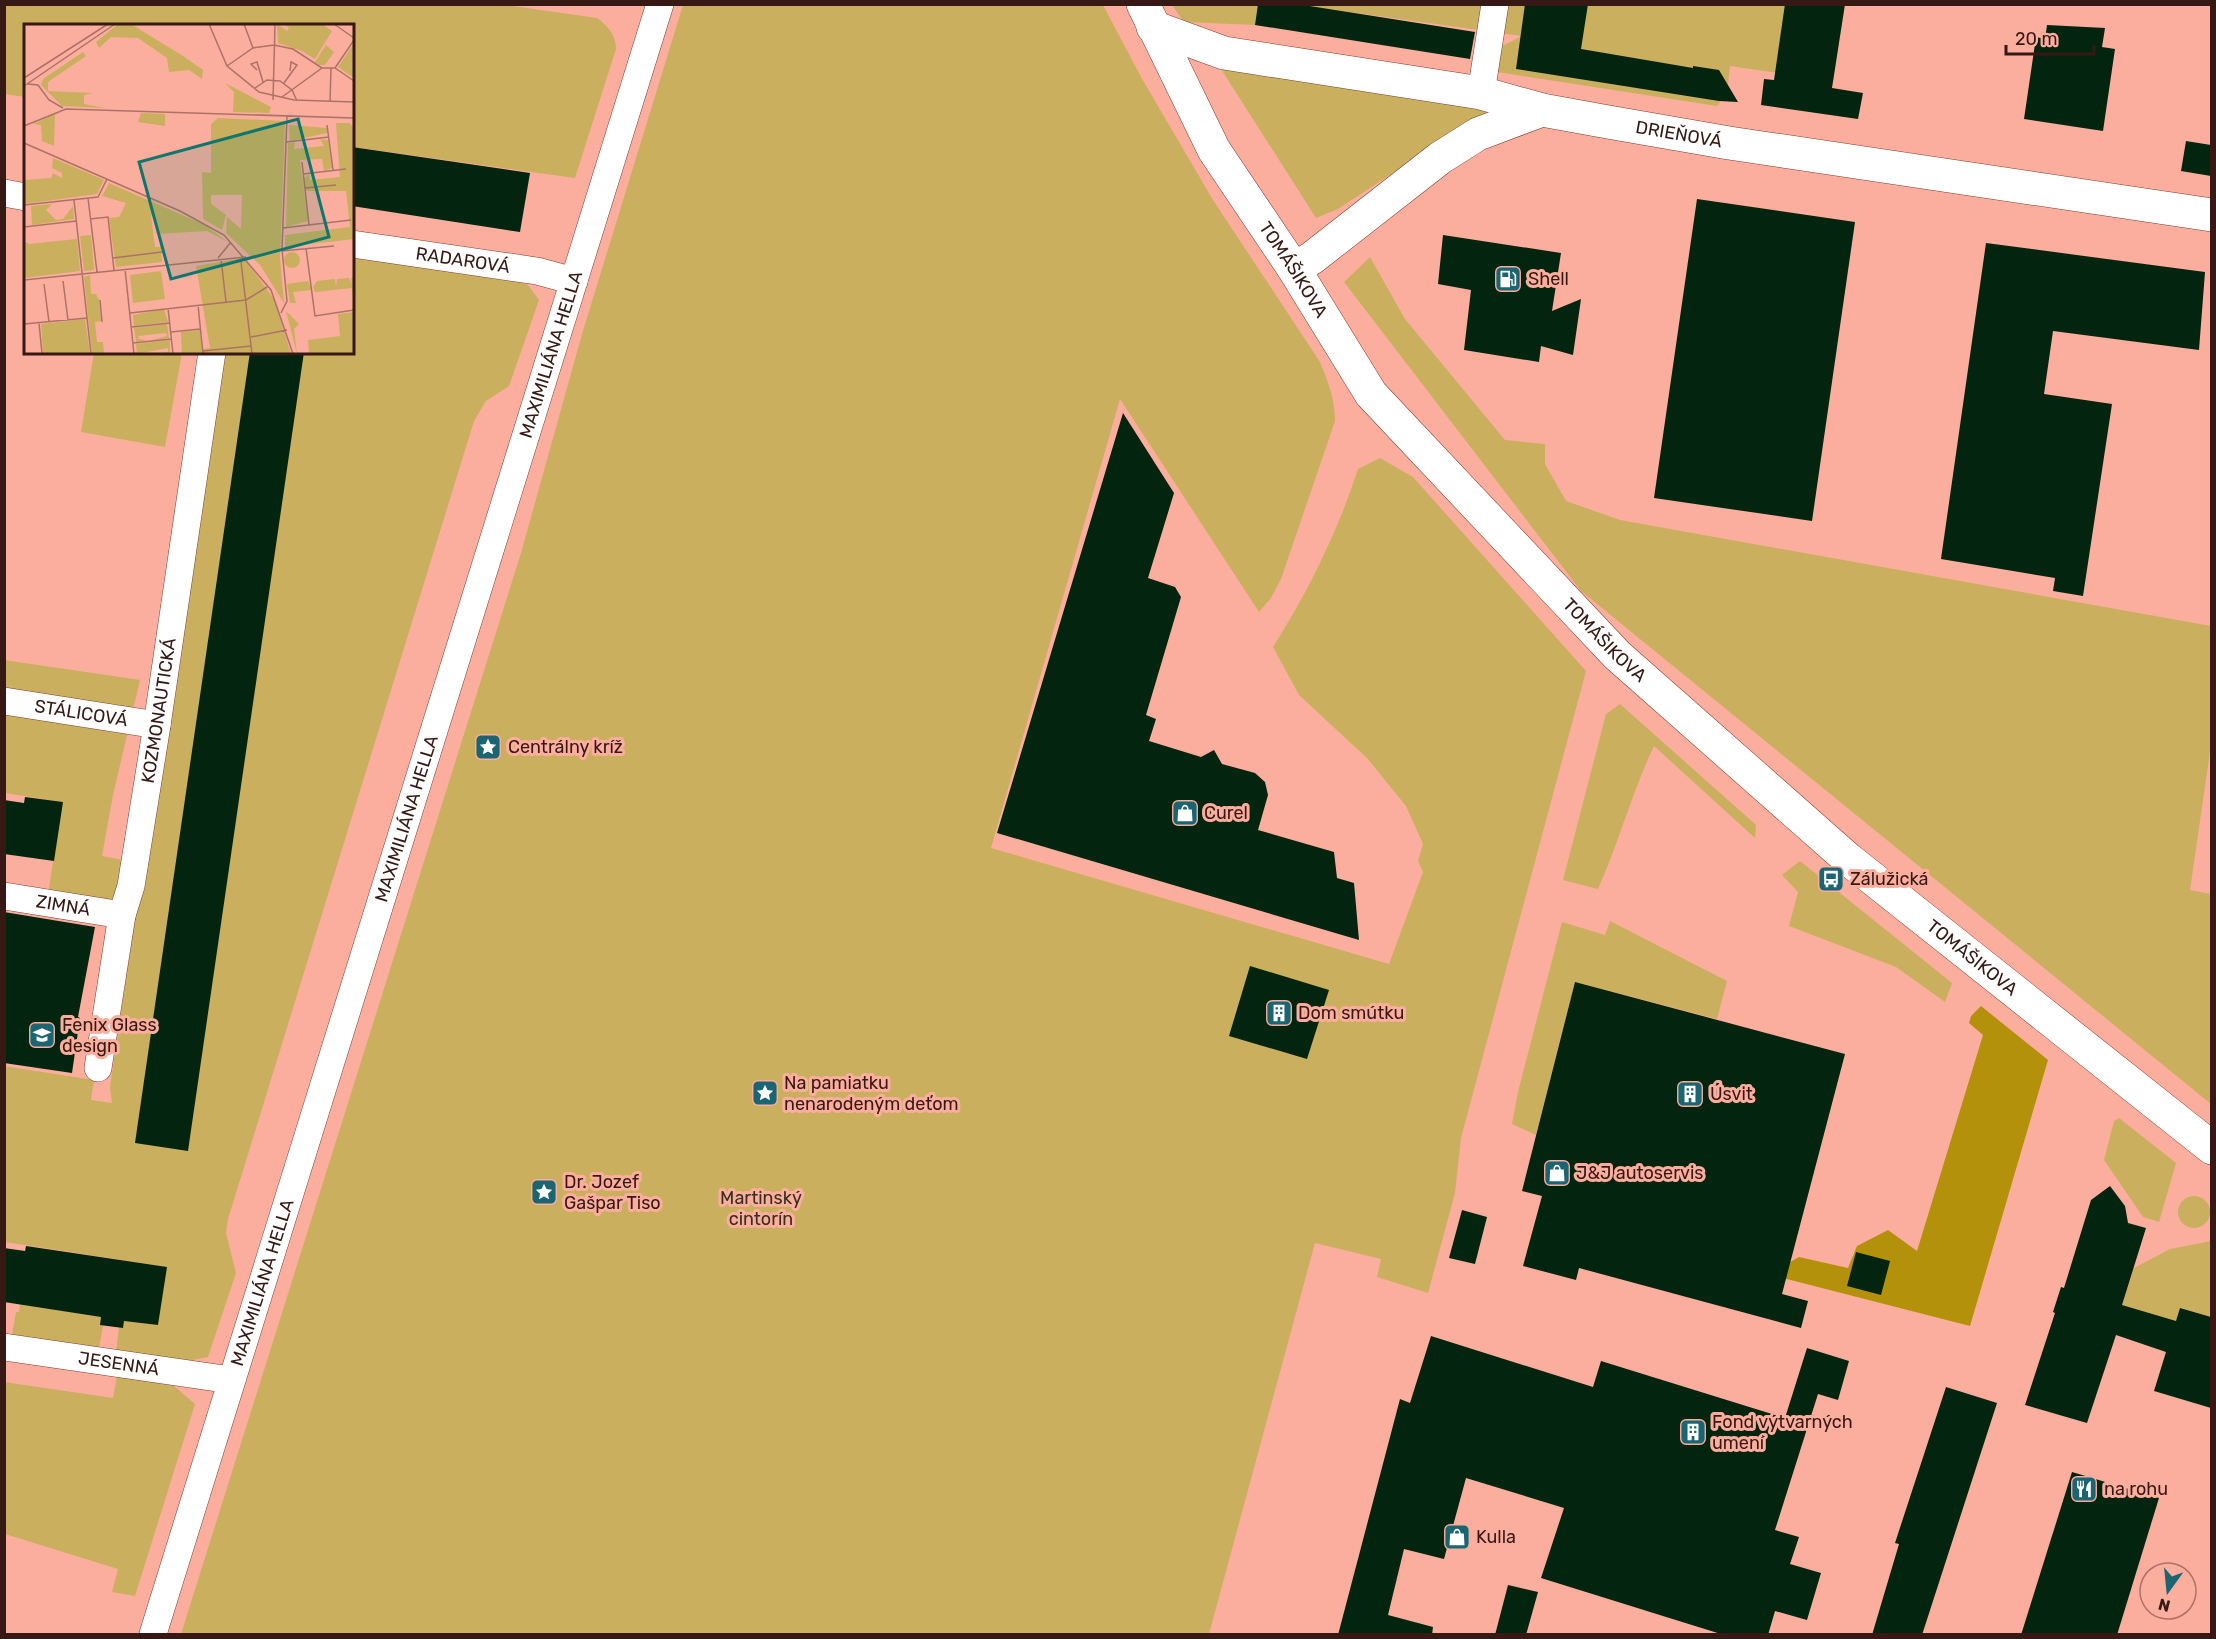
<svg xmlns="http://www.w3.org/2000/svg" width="2216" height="1639" font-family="Rubik,sans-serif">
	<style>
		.green { fill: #caaf5f }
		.forest { fill: #b4910a }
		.building { fill: #03240e }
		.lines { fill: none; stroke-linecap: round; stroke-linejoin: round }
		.street-casing { stroke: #803d31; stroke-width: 28 }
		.secondary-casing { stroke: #803d31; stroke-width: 34 }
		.street { stroke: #fff; stroke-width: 27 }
		.secondary { stroke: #fff; stroke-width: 33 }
		.labels { text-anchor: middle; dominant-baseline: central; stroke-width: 6; stroke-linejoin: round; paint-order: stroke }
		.street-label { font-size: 18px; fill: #361914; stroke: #fcae9e }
		.poi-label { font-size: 18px; fill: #361914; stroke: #fcae9e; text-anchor: start }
		.park-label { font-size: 18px; fill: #352f1b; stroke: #fcae9e }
		.inset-road { fill: none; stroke: #ad7267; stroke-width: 1.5 }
		.view { fill: #0f766e; fill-opacity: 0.15; stroke: #0f766e; stroke-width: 3 }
		.inset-edge { fill: none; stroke: #361914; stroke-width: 3 }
	</style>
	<rect width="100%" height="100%" fill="#fcae9e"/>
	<!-- green -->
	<g class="green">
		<path d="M 4,5 L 506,5 L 597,18 C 608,26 616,35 616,49 L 575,178 L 353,147 L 352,26 L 26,26 L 25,97 L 5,94 Z"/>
		<path d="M 683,5 L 1103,5 L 1141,77 L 1213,200 L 1320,362 C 1328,381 1335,400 1335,421 L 1281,579 L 1271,598 L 1259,612 L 1120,399 L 991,848 L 1389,964 L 1423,872 L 1418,861 L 1423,844 L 1406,806 L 1367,758 L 1299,695 L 1273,647 C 1308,592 1338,531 1358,469 L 1380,458 L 1413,477 L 1586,671 L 1461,1138 L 1455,1193 L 1428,1293 L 1377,1277 L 1381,1259 L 1315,1243 L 1209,1634 L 181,1634 L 521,553 L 582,334 Z"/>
		<path d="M 1172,5 L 1258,5 L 1255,25 L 1184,22 Z"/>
		<path d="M 1299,5 L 1845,5 L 1833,81 L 1730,66 L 1727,93 L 1717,106 L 1497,72 L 1502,46 L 1522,36 Z"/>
		<path d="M 1221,69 L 1478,103 L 1488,115 L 1422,154 L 1338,209 L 1316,218 Z"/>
		<path d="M 353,256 L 503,275 L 528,285 L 539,300 L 509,386 L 486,401 L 474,421 L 228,1219 L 226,1233 L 236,1273 L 208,1357 L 187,1361 L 116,1352 L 119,1327 L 123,1328 L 124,1321 L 158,1325 L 166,1267 L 5,1242 L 4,1066 L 94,1080 L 91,1100 L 112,1103 L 110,1087 L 218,353 L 352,352 Z"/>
		<path d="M 1370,257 L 1405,319 L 1505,440 L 1545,444 L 1545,464 L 1566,501 L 1620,520 L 2211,626 L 2211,745 L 2190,890 L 2211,894 L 2211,1104 L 1581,591 L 1344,282 Z"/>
		<path d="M 94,353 L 182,353 L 165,447 L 81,432 Z"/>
		<path d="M 4,660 L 140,680 L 113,795 L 102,856 L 123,860 L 115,907 L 48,895 L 62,802 L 5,793 Z"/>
		<path d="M 1620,704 L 1756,825 L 1755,838 L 1654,746 C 1632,792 1619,842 1598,889 L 1563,880 L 1606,714 Z"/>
		<path d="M 1800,861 L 1952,983 L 1945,1002 L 1896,967 L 1789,926 L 1798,892 L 1782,875 Z"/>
		<path d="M 1610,921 L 1727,981 L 1717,1019 L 1575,982 L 1536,1135 L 1512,1124 L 1518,1092 L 1562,922 L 1605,935 Z"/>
		<path d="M 2119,1118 L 2176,1163 L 2159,1222 L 2143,1217 L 2104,1160 L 2114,1121 Z"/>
		<circle cx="2194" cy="1212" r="16"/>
		<path d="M 2211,1241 L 2211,1317 L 2181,1308 L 2176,1321 L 2122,1305 L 2134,1268 L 2170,1249 Z"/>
		<path d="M 20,1304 L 101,1317 L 103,1325 L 99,1349 L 12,1335 L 16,1312 L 19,1312 Z"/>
		<path d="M 117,1376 L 174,1386 L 195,1404 L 135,1596 L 112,1592 L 118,1569 L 5,1534 L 4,1382 L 113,1398 Z"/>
	</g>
	<!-- forest -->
	<path class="forest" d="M 1981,1006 L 2048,1060 L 1970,1326 L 1635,1240 L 1790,1262 L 1799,1257 L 1848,1268 L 1857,1246 L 1888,1230 L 1917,1251 L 1983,1035 L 1969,1023 L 1971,1016 Z"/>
	<!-- building -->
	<g class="building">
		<path d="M 1258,4 L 1297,4 L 1475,32 L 1470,59 L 1255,25 Z"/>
		<path d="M 1525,4 L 1588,4 L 1581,49 L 1693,68 L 1693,66 L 1719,70 L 1738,102 L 1719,101 L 1516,69 Z"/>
		<path d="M 1785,4 L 1845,4 L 1832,88 L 1863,93 L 1858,119 L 1761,105 L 1764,79 L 1774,80 Z"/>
		<path d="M 2047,25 L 2105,28 L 2102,47 L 2115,49 L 2103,131 L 2024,119 L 2036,37 L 2045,39 Z"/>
		<path d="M 2186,141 L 2211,145 L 2211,176 L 2181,171 Z"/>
		<path d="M 352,147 L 530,173 L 520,232 L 352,206 Z"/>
		<path d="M 1697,199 L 1855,222 L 1812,521 L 1654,498 Z"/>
		<path d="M 1443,235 L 1561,253 L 1552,311 L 1581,299 L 1573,355 L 1541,346 L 1539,362 L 1464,350 L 1471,290 L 1438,284 Z"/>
		<path d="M 1986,243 L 2205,272 L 2199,350 L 2053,331 L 2044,394 L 2112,404 L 2083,596 L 2053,591 L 2055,578 L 1941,559 Z"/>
		<path d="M 250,352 L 304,352 L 188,1151 L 135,1143 Z"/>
		<path d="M 1123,413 L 1174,493 L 1148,578 L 1175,587 L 1181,597 L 1146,715 L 1156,719 L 1149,741 L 1201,757 L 1214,750 L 1222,764 L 1255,773 L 1265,782 L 1268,795 L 1258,830 L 1334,852 L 1337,878 L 1354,883 L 1359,940 L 997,833 Z"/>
		<path d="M 25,797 L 63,802 L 54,861 L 4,854 L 4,800 L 24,803 Z"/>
		<path d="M 4,912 L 95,927 L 78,1017 L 80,1018 L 72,1073 L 4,1063 Z"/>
		<path d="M 1250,966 L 1329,990 L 1307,1059 L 1229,1036 Z"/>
		<path d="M 1575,982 L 1845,1054 L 1782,1294 L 1808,1301 L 1801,1328 L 1579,1268 L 1576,1280 L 1523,1266 L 1542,1196 L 1522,1191 Z"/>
		<path d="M 2110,1186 L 2125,1206 L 2128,1223 L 2146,1228 L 2122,1305 L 2176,1321 L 2180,1308 L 2211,1317 L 2211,1408 L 2154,1391 L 2166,1352 L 2116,1335 L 2087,1423 L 2025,1405 L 2055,1313 L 2053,1312 L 2061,1287 L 2064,1288 L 2091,1200 Z"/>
		<path d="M 1462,1210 L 1487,1217 L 1475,1264 L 1449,1258 Z"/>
		<path d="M 26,1246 L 167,1267 L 158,1325 L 124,1321 L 123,1328 L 100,1325 L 101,1317 L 4,1302 L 4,1248 L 25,1251 Z"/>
		<path d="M 1856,1252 L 1890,1261 L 1881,1295 L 1847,1286 Z"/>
		<path d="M 1431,1336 L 1593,1387 L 1601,1361 L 1785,1418 L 1807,1348 L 1849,1361 L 1838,1400 L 1818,1394 L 1775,1530 L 1799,1537 L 1790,1564 L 1821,1573 L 1807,1620 L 1775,1611 L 1768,1635 L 1724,1635 L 1541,1578 L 1564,1508 L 1466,1478 L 1444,1559 L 1404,1549 L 1388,1615 L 1433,1627 L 1432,1635 L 1338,1635 L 1400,1399 L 1410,1403 Z"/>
		<path d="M 1946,1387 L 1997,1403 L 1922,1635 L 1872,1635 L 1899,1544 L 1895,1543 Z"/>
		<path d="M 2072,1472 L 2159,1498 L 2117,1635 L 2021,1635 Z"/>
		<path d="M 1508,1585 L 1538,1592 L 1526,1635 L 1495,1635 Z"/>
	</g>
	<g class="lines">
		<defs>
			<g id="street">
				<path d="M 1481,93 L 1495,4"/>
				<path d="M 4,193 L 26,197"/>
				<path id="s1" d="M 352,244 L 537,271 L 574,281"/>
				<path id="s2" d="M 4,701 L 157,725"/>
				<path id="s3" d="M 4,896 L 122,915"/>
				<path id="s4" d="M 98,1068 L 122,915 L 131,886 L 157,725 L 212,352"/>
				<path id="s5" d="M 4,1347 L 231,1380"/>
				<path id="s6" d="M 153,1634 L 660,4"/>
			</g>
			<g id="secondary">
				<path id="s7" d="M 1143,4 L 1214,150 L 1294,269 L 1371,394 L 1617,655 L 1848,859 L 2212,1148"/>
				<path id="s8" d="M 1153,27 L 1224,53 L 1481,93 L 1542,110 L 1608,122 L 1729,143 L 2212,215"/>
				<path d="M 1294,269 L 1312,258 L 1440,158 L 1478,134 L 1542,110"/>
			</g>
		</defs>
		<!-- street casing -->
		<use href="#street" class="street-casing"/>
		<!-- secondary casing -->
		<use href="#secondary" class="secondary-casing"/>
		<!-- street -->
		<use href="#street" class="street"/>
		<!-- secondary -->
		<use href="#secondary" class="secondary"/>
	</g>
	<!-- icons -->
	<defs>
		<symbol id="fuel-square" viewBox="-11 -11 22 22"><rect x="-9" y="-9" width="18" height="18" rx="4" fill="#1b6572" stroke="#fcae9e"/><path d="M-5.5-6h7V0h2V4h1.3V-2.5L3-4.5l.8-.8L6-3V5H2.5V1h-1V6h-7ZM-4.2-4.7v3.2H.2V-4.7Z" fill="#fff"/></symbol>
		<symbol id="sight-square" viewBox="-11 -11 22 22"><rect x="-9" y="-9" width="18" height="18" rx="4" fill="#1b6572" stroke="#fcae9e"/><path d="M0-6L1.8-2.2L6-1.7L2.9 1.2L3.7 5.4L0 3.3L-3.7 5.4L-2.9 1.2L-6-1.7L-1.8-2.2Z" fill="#fff"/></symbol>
		<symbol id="shop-square" viewBox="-11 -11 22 22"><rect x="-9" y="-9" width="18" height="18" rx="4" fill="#1b6572" stroke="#fcae9e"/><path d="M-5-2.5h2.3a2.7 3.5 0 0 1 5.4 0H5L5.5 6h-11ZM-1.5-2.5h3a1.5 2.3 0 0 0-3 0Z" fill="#fff"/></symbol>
		<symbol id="bus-square" viewBox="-11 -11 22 22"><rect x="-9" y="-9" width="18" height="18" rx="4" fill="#1b6572" stroke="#fcae9e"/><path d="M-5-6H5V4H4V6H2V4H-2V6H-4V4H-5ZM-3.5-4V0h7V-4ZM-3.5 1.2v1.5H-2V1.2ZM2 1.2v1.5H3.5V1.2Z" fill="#fff"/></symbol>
		<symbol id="building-square" viewBox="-11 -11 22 22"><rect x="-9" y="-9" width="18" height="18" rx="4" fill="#1b6572" stroke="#fcae9e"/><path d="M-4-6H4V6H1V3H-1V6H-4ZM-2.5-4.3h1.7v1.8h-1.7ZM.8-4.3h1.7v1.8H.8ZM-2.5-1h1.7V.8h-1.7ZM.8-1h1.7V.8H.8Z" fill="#fff"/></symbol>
		<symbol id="school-square" viewBox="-11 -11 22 22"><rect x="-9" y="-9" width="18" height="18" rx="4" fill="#1b6572" stroke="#fcae9e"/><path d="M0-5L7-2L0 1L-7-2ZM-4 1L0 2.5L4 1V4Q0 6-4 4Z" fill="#fff"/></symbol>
		<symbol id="restaurant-square" viewBox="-11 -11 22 22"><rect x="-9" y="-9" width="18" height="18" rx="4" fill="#1b6572" stroke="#fcae9e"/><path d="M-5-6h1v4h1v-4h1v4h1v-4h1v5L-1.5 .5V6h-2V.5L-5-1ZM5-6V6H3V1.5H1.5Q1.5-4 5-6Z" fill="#fff"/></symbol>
	</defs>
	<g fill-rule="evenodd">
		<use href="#fuel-square" x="1493" y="264" width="30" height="30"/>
		<use href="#sight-square" x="473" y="732" width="30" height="30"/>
		<use href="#shop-square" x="1170" y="798" width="30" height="30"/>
		<use href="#bus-square" x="1816" y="864" width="30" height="30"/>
		<use href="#building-square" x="1264" y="998" width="30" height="30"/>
		<use href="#school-square" x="27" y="1020" width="30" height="30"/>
		<use href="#sight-square" x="750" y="1078" width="30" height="30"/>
		<use href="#building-square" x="1675" y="1079" width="30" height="30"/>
		<use href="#shop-square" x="1542" y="1158" width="30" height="30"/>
		<use href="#sight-square" x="529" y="1177" width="30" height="30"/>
		<use href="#building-square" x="1678" y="1417" width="30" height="30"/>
		<use href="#restaurant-square" x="2069" y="1474" width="30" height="30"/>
		<use href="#shop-square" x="1442" y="1522" width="30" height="30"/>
	</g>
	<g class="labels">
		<!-- street labels -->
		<g class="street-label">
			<text stroke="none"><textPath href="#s8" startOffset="538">DRIEŇOVÁ</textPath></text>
			<text stroke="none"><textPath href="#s1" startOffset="112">RADAROVÁ</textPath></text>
			<text stroke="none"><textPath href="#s7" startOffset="306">TOMÁŠIKOVA</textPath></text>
			<text stroke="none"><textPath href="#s6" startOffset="1340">MAXIMILIÁNA HELLA</textPath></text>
			<text stroke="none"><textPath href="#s7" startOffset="792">TOMÁŠIKOVA</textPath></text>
			<text stroke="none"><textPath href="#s4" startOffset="363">KOZMONAUTICKÁ</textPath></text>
			<text stroke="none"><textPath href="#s2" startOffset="78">STÁLICOVÁ</textPath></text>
			<text stroke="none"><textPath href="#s6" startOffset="854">MAXIMILIÁNA HELLA</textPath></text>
			<text stroke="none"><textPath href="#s3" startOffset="60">ZIMNÁ</textPath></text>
			<text stroke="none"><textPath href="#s7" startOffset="1278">TOMÁŠIKOVA</textPath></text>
			<text stroke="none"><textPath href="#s6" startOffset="368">MAXIMILIÁNA HELLA</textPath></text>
			<text stroke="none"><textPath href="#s5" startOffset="116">JESENNÁ</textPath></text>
		</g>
		<!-- poi labels -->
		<g class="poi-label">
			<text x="1528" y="279">Shell</text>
			<text x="508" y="747">Centrálny kríž</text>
			<text x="1204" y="813">Curel</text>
			<text x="1850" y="879">Zálužická</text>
			<text x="1298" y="1013">Dom smútku</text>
			<text x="62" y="1025">Fenix Glass<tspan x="62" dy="21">design</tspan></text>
			<text x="784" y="1083">Na pamiatku<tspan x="784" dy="21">nenarodeným deťom</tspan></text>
			<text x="1710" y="1094">Úsvit</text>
			<text x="1576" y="1173">J&amp;J autoservis</text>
			<text x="564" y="1182">Dr. Jozef<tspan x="564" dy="21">Gašpar Tiso</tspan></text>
			<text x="1712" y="1422">Fond výtvarných<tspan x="1712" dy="21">umení</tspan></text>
			<text x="2104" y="1489">na rohu</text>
			<text x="1476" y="1537">Kulla</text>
		</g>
		<!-- park labels -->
		<g class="park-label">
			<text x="761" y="1198">Martinský<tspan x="761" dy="21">cintorín</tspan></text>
		</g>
	</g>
	<!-- overview -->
	<g transform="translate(24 24)">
		<rect width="330" height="330" fill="#fcae9e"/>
		<path d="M 94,0 L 107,0 L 159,32 L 179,46 L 178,55 L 165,46 L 145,48 L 143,34 L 114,14 L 87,13 L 75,24 L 72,18 ZM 253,0 L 263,7 L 265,4 L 260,0 L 298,0 L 308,7 L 291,35 L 278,27 L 254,19 ZM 330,19 L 330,54 L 314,43 ZM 302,21 L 310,28 L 301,41 L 295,41 L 291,38 ZM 59,28 L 62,32 L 24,58 L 24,67 L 69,69 L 60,71 L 60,80 L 81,84 L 38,82 L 17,61 L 19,55 ZM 201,59 L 247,83 L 245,89 L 209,88 L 210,68 ZM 117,89 L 141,90 L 141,102 L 114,98 ZM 31,90 L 30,122 L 18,117 L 18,121 L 17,101 L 9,100 ZM 194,94 L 261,97 L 256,234 L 260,279 L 236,241 L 202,209 L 203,193 L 217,205 L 218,171 L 187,171 L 187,180 L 202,191 L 198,206 L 179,195 L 178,148 L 187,149 L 187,100 ZM 312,99 L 326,99 L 330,105 L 330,215 L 261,223 L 261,211 L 326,203 L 322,167 L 282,167 L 280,154 L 285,150 L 286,156 L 316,153 ZM 265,101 L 303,104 L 303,109 L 266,117 ZM 296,115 L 304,116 L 308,144 L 300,147 L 298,135 L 276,136 L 284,197 L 262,203 L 264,119 L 271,118 L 270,125 L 300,122 ZM 29,134 L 80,156 L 73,170 L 0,180 L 0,156 L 27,154 L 29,149 L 38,154 L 38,149 L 28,144 ZM 85,159 L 181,201 L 204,218 L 183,207 L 133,210 L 131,191 L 127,191 L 131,223 L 137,223 L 138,238 L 92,243 L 85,194 L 95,193 L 102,179 L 78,172 ZM 28,180 L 22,186 L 32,196 L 39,195 L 49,182 L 50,195 L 8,201 L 7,182 ZM 67,211 L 70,246 L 60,247 L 56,212 ZM 53,215 L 56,247 L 0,254 L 0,217 L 5,220 ZM260 236a8 8 0 1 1 16 0a8 8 0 1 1-16 0ZM 220,234 L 250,275 L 267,330 L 158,330 L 157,308 L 176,306 L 178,325 L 186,324 L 172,242 ZM 137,247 L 141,275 L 109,279 L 106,251 ZM 66,251 L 67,270 L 72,270 L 75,276 L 77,297 L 71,298 L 73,318 L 79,318 L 80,330 L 68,330 L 60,253 ZM 330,253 L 330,283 L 328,264 L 291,268 L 289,263 L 293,257 L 311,255 L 312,263 L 313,255 L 325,254 L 328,261 L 327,254 ZM 284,257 L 288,266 L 269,268 L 272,279 L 266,279 L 263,260 ZM 140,285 L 144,298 L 110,302 L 109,291 ZM 262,287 L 275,300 L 270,305 L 273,330 ZM 330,288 L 330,330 L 274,330 L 285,329 L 284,316 L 316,312 L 314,290 ZM 61,295 L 66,330 L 19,329 L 17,300 ZM 143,300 L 145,314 L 124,317 L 143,312 L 142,309 L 114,312 L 115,315 L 123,316 L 112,318 L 110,304 ZM 146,316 L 146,330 L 130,330 L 144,328 L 144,324 L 113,330 L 112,320 Z" fill="#caaf5f"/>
		<path class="inset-road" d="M 185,0 L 203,42 L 235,68 L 270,76 L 330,78M 220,0 L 229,24M 310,0 L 330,14M 203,42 L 229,24 L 250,21 L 269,25 L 298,44M 311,44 L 330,16M 233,46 L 227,40 L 233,38 L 239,58M 0,54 L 84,0M 260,59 L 273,41 L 267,38 L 266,47M 4,60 L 14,61 L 25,76 L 39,84M 0,62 L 91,0M 231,64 L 243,56 L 256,57 L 268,66 L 273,77M 258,73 L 298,44 L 311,44 L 330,57M 249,76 L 251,0M 306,78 L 307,44M 303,101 L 309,146M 0,102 L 42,85 L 330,94M 262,118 L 305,113M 0,119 L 156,187 L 200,211 L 247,266 L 269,330M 278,138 L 285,201M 279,150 L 322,145M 281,164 L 312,161M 64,174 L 73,248M 50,176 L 67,330M 0,181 L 74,173 L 83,155M 66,195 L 84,193 L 90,246M 0,203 L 52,197M 259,204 L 327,196M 282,224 L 291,292 L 330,286M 258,227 L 310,222M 89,234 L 138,228M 194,234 L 207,218M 197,235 L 202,278M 217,238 L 228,330M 101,245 L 110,330M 0,256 L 222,233M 39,257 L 44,296M 20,260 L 25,298M 76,276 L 78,298M 174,281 L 179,330M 144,284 L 149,330M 106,289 L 222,276 L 243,263M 257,289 L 263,277 L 258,225 L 263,92M 15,299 L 18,330M 0,300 L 63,294M 108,303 L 146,299M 147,308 L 176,305M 227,313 L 263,306M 109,319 L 147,315M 179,327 L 227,322"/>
		<path class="view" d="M 274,95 L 305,213 L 147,255 L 115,138 Z"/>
		<rect width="330" height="330" class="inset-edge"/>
	</g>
	<!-- border -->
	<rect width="2216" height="1639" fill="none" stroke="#361914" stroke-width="12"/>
	<!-- north arrow -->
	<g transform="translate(2168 1591) rotate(195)"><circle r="28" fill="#fcae9e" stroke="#ad7267" stroke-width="1.5"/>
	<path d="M0-4.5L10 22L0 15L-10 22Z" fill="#1b6572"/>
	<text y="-9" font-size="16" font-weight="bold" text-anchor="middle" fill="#361914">N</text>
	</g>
	<!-- scale -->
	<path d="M2006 45v9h88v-9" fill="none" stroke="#361914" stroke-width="3"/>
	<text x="2015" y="45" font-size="18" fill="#361914" stroke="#fcae9e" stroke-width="4.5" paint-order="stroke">20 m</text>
</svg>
